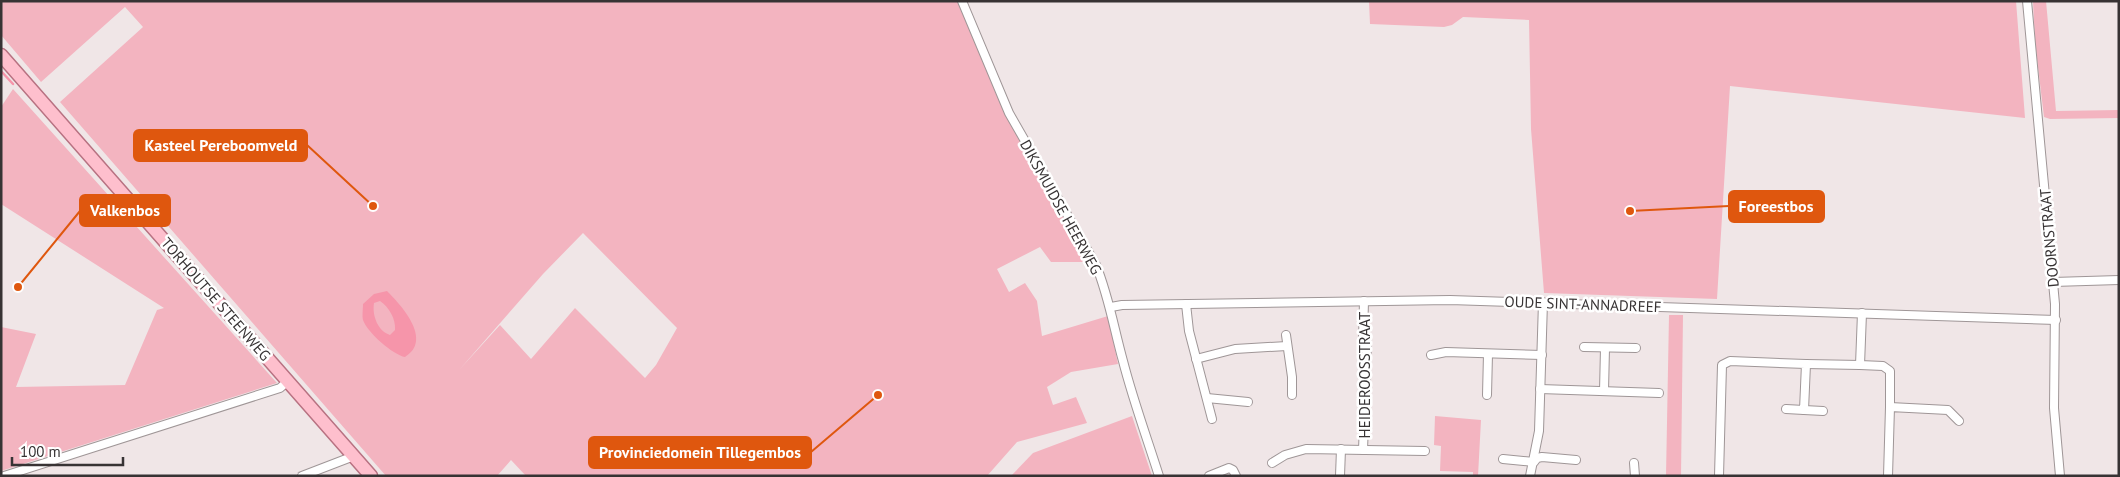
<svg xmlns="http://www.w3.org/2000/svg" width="2120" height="477" font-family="'PT Sans',sans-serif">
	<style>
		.green { fill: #f3b4c0; fill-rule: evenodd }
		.water { fill: #f695aa; fill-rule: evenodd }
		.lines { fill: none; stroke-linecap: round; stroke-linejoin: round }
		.stream { stroke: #f695aa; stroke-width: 2.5 }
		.minor-casing { stroke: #9f9697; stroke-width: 10 }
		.primary-casing { stroke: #b87282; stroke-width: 15 }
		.minor { stroke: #fff; stroke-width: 8 }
		.primary { stroke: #febfcd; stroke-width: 12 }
		.labels { text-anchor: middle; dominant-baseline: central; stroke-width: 5; stroke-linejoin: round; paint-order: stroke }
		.street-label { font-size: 15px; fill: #373334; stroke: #fff }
		.leader { fill: none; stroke: #df570e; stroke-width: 2 }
		.callout-dot { fill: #df570e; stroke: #fff; stroke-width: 2 }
		.callout { fill: #df570e; stroke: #df570e; stroke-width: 2 }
		.callout-label { font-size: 16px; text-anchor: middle; font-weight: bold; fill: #fff }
	</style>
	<rect width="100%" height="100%" fill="#f0e6e7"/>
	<!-- green -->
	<g class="green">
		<path d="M 1,1 L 958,1 L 997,96 L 1088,262 L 1051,262 L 1040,247 L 997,269 L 1009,292 L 1025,283 L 1037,301 L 1042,336 L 1108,316 L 1118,364 L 1071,372 L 1047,387 L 1053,405 L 1076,397 L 1087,423 L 1017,442 L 987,476 L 526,476 L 511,460 L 497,476 L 386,476 L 60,102 L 143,27 L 125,7 L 41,82 L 1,35 ZM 583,233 L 677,328 L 656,365 L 645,378 L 575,308 L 531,359 L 500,325 L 460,369 L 543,274 Z"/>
		<path d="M 1369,1 L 2016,1 L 2025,118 L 1730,86 L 1717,299 L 1544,293 L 1531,129 L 1529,20 L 1463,17 L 1452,25 L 1444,27 L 1370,24 Z"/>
		<path d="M 2033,1 L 2046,1 L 2056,111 L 2119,110 L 2119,118 L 2050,119 L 2044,117 L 2035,42 Z"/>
		<path d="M 13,89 L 277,383 L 1,471 L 1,327 L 36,334 L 16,387 L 125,385 L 157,310 L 164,308 L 1,204 L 1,107 Z"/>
		<path d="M 1669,315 L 1683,315 L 1681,476 L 1666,476 Z"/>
		<path d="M 1132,416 L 1152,476 L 1011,476 L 1033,453 Z"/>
		<path d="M 1435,416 L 1481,420 L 1478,476 L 1473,476 L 1473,472 L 1440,471 L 1441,446 L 1434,445 Z"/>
	</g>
	<!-- water -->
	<path class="water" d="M 387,291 C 402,306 433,340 405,357 C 393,355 367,332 363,320 C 362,316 363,309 363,304 L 374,294 ZM 380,301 C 389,307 396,319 395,330 L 390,335 C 378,331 372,316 374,303 Z"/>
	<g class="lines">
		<!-- stream -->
		<path class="stream" d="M 1,71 L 13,84"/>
		<defs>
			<g id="minor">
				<path d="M 962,1 L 1009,113 L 1096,265 C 1109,297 1114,329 1123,361 C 1133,400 1147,438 1159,476"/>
				<path d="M 2027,1 L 2055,304 L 2054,408 L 2060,476"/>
				<path d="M 2053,282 L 2119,280"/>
				<path d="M 1186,304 L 1189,331 L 1212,419"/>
				<path d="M 1111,307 L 1122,305 L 1450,300 L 2056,320"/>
				<path d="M 1862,313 L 1860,365 L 1883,366 L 1890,371 L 1890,407"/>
				<path d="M 1286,335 L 1292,377 L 1292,395"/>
				<path d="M 1584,347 L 1636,348"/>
				<path d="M 1431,355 L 1446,352 L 1542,355"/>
				<path d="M 1196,359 L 1235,349 L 1287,346"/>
				<path d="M 1806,364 L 1860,365"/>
				<path d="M 1540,389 L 1659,393"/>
				<path d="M 1604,391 L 1605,348"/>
				<path d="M 1487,395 L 1488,354"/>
				<path d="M 1207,398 L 1248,402"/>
				<path d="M 1804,410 L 1823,411"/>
				<path d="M 1363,450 L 1367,343 L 1363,338 L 1364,301"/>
				<path d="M 1503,459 L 1534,462 L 1537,458 L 1542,457 L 1576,460"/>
				<path d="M 1272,463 L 1285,455 L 1306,449 L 1425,451"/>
				<path d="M 1634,463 L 1635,476"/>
				<path d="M 4,476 L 280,388 L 288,381"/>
				<path d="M 302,476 L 354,456"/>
				<path d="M 1209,476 L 1229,468 L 1233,470 L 1236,476"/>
				<path d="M 1340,476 L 1341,449"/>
				<path d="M 1530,476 L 1539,431 L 1543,302"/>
				<path d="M 1719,476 L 1722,365 L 1730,361 L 1806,364 L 1804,410 L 1786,409"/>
				<path d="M 1888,476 L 1890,407 L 1948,410 L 1959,421"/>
			</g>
			<path id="primary" d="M 1,55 L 371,476"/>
		</defs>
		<!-- minor casing -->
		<use href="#minor" class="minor-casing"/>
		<!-- primary casing -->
		<use href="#primary" class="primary-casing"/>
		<!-- minor -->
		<use href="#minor" class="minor"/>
		<!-- primary -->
		<use href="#primary" class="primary"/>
	</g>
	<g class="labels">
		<!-- street labels -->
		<g class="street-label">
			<text transform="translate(1061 207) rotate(61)">DIKSMUIDSE HEERWEG</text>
			<text transform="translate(2049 238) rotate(-95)">DOORNSTRAAT</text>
			<text transform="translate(216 299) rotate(49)">TORHOUTSE STEENWEG</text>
			<text transform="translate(1583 304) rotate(2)">OUDE SINT-ANNADREEF</text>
			<text transform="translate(1364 375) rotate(-90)">HEIDEROOSSTRAAT</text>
		</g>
	</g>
	<!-- callouts -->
	<path class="leader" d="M373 206L307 145M1630 211L1729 206M18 287L80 211M878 395L811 452"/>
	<g class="callout-dot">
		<circle cx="373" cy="206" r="5"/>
		<circle cx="1630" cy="211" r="5"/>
		<circle cx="18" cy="287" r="5"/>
		<circle cx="878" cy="395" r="5"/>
	</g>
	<g class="callout">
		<rect x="134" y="130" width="173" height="31" rx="5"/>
		<rect x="1729" y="191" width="95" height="31" rx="5"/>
		<rect x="80" y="195" width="90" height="31" rx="5"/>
		<rect x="589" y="437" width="222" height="31" rx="5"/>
	</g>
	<g class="callout-label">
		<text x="221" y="151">Kasteel Pereboomveld</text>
		<text x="1776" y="212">Foreestbos</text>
		<text x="125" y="216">Valkenbos</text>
		<text x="700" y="458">Provinciedomein Tillegembos</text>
	</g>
	<!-- border -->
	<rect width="2120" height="477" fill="none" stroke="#373334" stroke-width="5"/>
	<!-- scale -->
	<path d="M12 457v8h111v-8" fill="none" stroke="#373334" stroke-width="2.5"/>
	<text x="20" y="457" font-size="15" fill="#373334" stroke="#ffffff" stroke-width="4" paint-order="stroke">100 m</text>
</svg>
